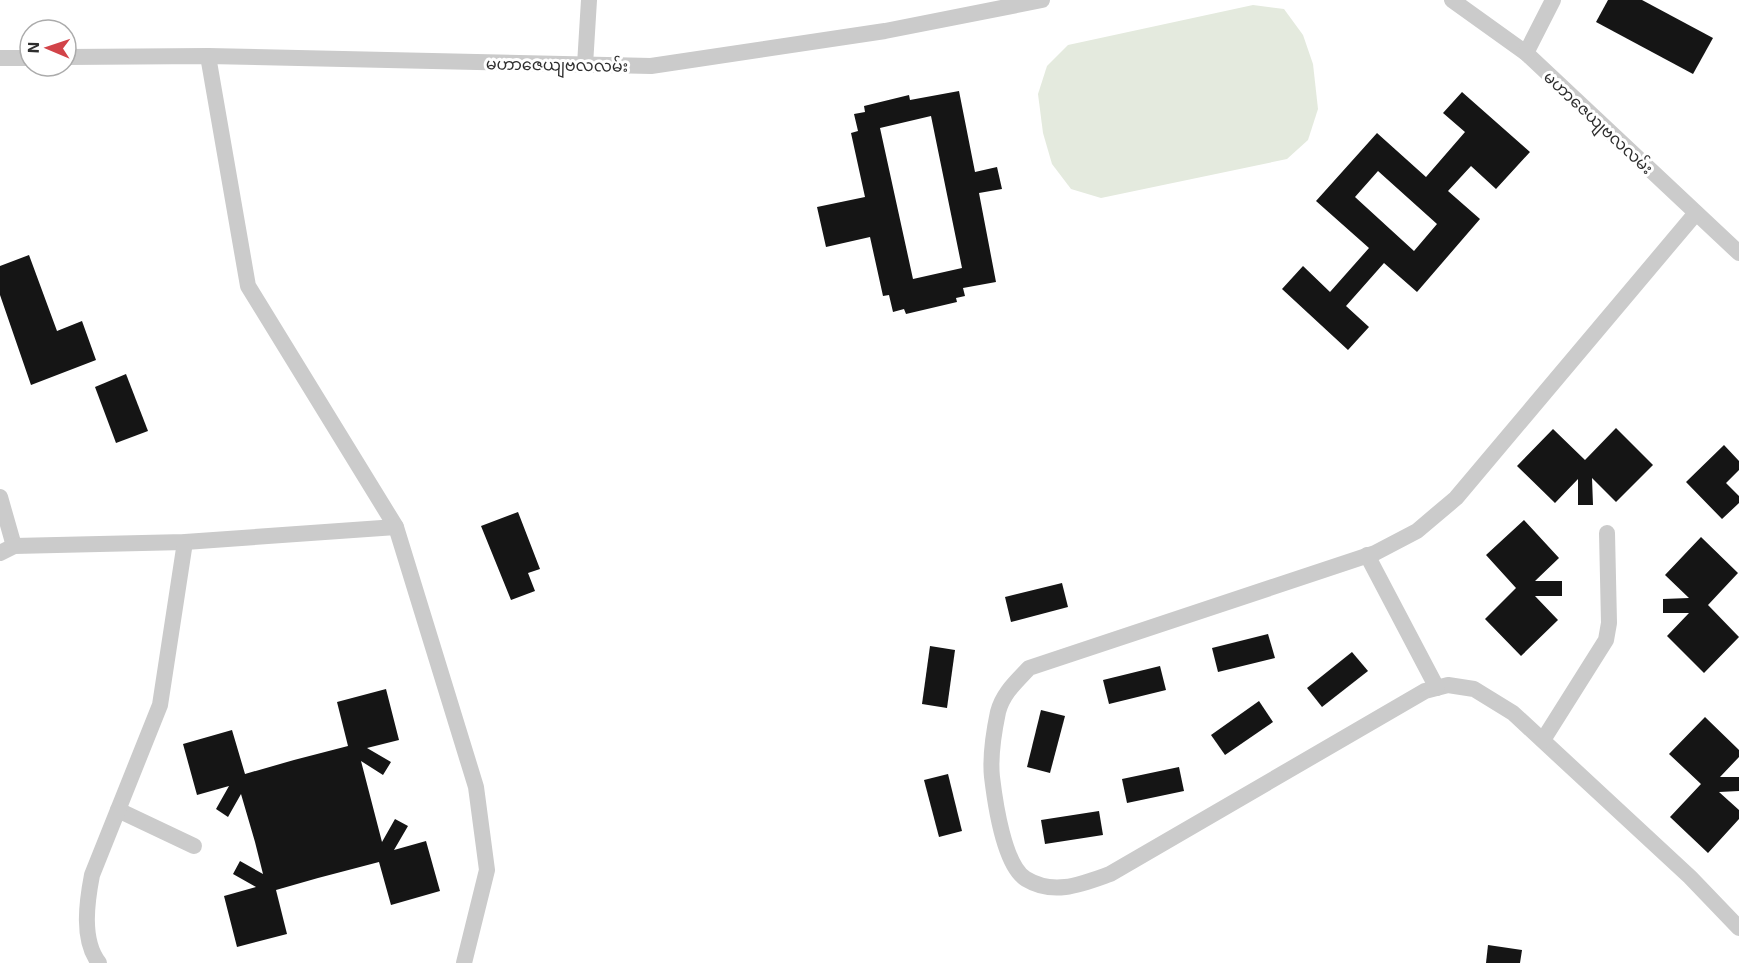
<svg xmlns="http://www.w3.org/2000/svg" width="1739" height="963" font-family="'Exo 2','Noto Sans Myanmar',sans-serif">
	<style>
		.grass { fill: #e4eade }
		.building { fill: #151515; fill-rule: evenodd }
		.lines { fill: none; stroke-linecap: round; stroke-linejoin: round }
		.street { stroke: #cbcbcb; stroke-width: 16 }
		.labels { text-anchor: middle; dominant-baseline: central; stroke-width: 6; stroke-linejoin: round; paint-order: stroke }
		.street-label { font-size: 16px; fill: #2e2e2e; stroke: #fff }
	</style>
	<rect width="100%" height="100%" fill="#fff"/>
	<!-- grass -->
	<path class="grass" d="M 1253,5 L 1284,9 L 1303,35 L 1313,64 L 1318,109 L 1308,140 L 1287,159 L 1101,198 L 1071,189 L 1052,164 L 1043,133 L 1038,94 L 1047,66 L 1068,45 Z"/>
	<!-- building -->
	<g class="building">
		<path d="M 1608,0 L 1642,0 L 1713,38 L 1693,74 L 1596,22 Z"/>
		<path d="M 959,91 L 975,172 L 997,167 L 1002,189 L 979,193 L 996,282 L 963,288 L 965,296 L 956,298 L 957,302 L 906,314 L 904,309 L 893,312 L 889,295 L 883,296 L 870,237 L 826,247 L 817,207 L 865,197 L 851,133 L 858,131 L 854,114 L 865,112 L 864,106 L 909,95 L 910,100 ZM 931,116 L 962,268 L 913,279 L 880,128 Z"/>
		<path d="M 1462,92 L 1530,152 L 1496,189 L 1471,166 L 1448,191 L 1480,219 L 1417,292 L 1384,263 L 1346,306 L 1369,327 L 1348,350 L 1282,289 L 1303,266 L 1330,292 L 1369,248 L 1316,201 L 1377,133 L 1426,177 L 1465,132 L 1443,113 ZM 1378,171 L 1437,224 L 1414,251 L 1355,197 Z"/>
		<path d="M 29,255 L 57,331 L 82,321 L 96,360 L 31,385 L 0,295 L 0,266 Z"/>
		<path d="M 126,374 L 148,431 L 116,443 L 95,387 Z"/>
		<path d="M 1616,428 L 1653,465 L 1616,502 L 1592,478 L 1593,505 L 1578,505 L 1578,479 L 1555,503 L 1517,466 L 1553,429 L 1585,460 Z"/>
		<path d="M 1724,445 L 1739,461 L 1739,470 L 1726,483 L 1739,496 L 1739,503 L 1722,519 L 1686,482 Z"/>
		<path d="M 518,512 L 540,569 L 528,573 L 535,591 L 511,600 L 481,526 Z"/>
		<path d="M 1524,520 L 1559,558 L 1535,581 L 1562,581 L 1562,596 L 1535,596 L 1558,620 L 1521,656 L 1485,619 L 1516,588 L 1486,555 Z"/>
		<path d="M 1701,537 L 1738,573 L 1708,605 L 1739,637 L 1704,673 L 1667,636 L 1689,613 L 1663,613 L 1663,599 L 1689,598 L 1665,575 Z"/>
		<path d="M 1062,583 L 1068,607 L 1011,622 L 1005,597 Z"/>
		<path d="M 1268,634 L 1275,658 L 1218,672 L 1212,648 Z"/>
		<path d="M 930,646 L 955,650 L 947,708 L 922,704 Z"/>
		<path d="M 1352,652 L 1368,671 L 1322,707 L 1307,688 Z"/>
		<path d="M 1160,666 L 1166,690 L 1109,704 L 1103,680 Z"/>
		<path d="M 386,689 L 399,740 L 367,748 L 391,762 L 383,775 L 361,761 L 382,842 L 395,819 L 408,826 L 394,850 L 426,841 L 440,891 L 391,905 L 379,862 L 318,878 L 276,890 L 287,934 L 237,947 L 224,896 L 256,887 L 233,874 L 240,861 L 263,874 L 255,842 L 241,794 L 228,817 L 216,809 L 229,786 L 197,795 L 183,744 L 232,730 L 245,774 L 294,760 L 348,746 L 337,702 Z"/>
		<path d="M 1259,701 L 1273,722 L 1225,755 L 1211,735 Z"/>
		<path d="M 1041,710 L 1065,716 L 1050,773 L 1027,767 Z"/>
		<path d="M 1705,717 L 1739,750 L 1739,757 L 1720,777 L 1739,777 L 1739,791 L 1719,792 L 1739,810 L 1739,819 L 1708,853 L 1670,817 L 1701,784 L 1669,754 Z"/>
		<path d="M 1179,767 L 1184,791 L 1127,803 L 1122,779 Z"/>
		<path d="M 948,774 L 962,831 L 939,837 L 924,780 Z"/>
		<path d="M 1099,811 L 1103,835 L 1045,844 L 1041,820 Z"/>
		<path d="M 1488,945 L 1522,950 L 1520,963 L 1486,963 Z"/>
	</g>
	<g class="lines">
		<!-- street -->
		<g class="street">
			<path d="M 1452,0 L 1526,53 L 1739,253"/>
			<path d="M 1526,53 L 1553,0"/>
			<path d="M 208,56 L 248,286 L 396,527 L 476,787 L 487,870 L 464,963"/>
			<path d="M 66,57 L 208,56 L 651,66 L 885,31 L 1042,0"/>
			<path d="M 0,58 L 30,58"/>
			<path d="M 585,65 L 589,0"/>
			<path d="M 1696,213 L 1456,498 L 1417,531 L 1375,553 L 1029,668 C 1016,682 1003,693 998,712 C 994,731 990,758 992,777 C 995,802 1004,866 1026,879 C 1054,896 1082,884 1110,874 L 1425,691 L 1448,685 L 1474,689 L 1513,713 L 1690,877 L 1739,928"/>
			<path d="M 0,497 L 14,546"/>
			<path d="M 0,553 L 14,546 L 185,542 L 396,527"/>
			<path d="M 1367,555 L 1437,688"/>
			<path d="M 1543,740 L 1606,640 L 1609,623 L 1607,533"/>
			<path d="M 118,810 L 194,846"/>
			<path d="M 99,963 C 81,940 87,901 92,875 L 160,705 L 185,542"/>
		</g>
	</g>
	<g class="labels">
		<!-- street labels -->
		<g class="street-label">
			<text transform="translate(557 64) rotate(1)">မဟာဇေယျဗလလမ်း</text>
			<text transform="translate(1599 122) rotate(43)">မဟာဇေယျဗလလမ်း</text>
		</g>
	</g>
	<!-- north arrow -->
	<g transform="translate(48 48) rotate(272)"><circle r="28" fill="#ffffff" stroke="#ababab" stroke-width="1.5"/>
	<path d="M0-4.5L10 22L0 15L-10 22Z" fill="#d24349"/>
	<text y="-9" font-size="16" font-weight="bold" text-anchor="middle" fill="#2e2e2e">N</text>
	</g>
</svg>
